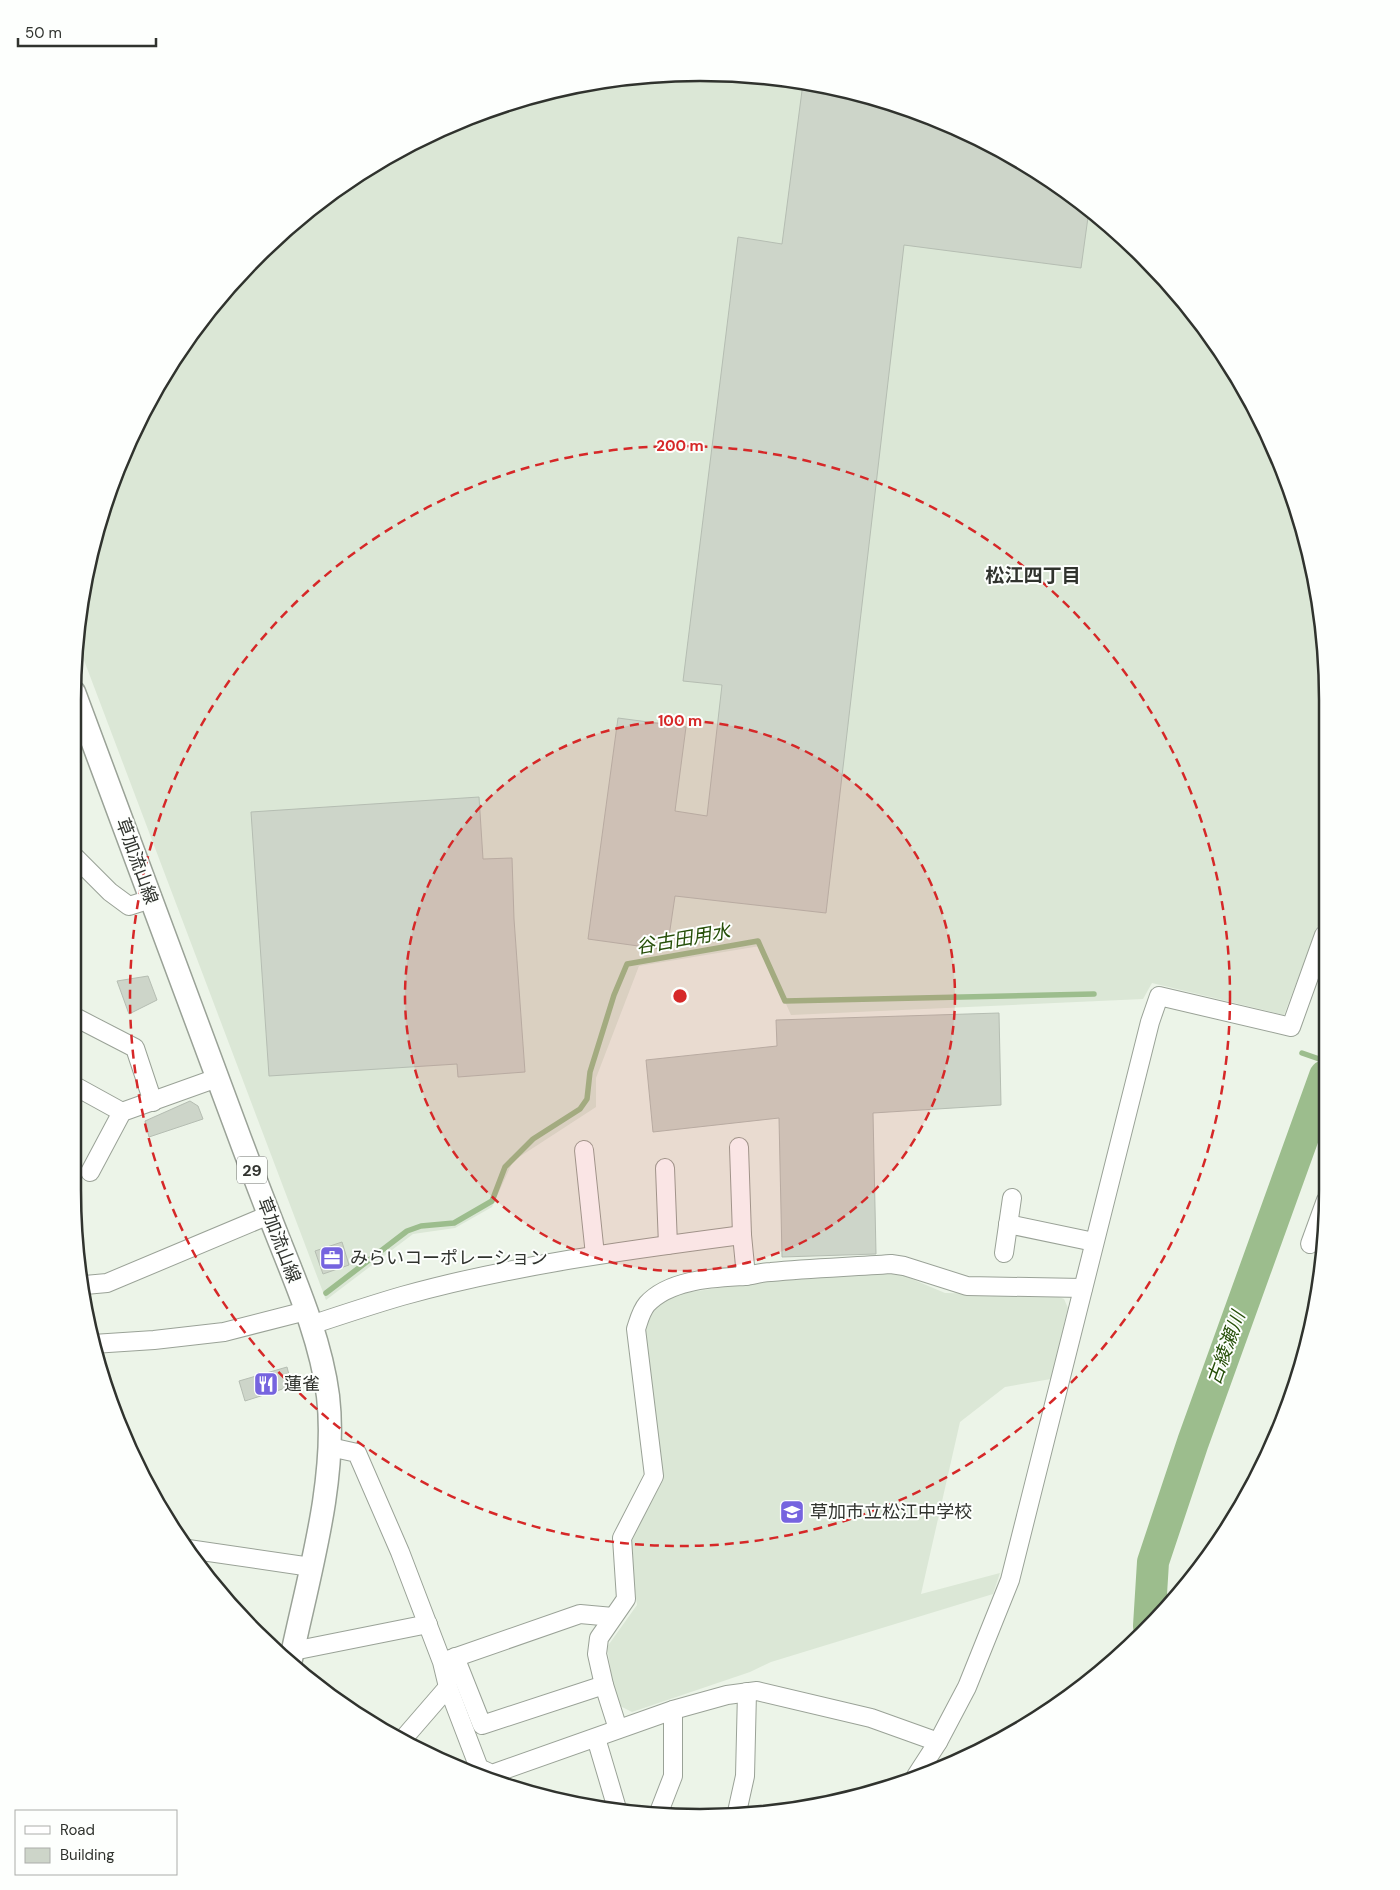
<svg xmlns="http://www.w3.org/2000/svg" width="1400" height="1890" font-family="'DM Sans','Noto Sans JP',sans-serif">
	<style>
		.built { fill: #dbe7d6 }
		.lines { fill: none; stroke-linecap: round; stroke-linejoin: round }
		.stream { stroke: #9cbd8d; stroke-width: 5.5 }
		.river { stroke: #9cbd8d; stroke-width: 32 }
		.building { fill: #cdd5c9; stroke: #b5bdb2 }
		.minor-casing { stroke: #9aa297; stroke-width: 20 }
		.major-casing { stroke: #9aa297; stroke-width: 25 }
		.minor { stroke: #fff; stroke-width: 18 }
		.major { stroke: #fff; stroke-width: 22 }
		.ring { fill: none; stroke: #d62828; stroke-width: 2.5; stroke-dasharray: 9 6 }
		.labels { text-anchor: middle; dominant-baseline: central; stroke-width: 4; stroke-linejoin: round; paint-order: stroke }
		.shield { fill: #fdfffd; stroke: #6e706c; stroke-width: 1 }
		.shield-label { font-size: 16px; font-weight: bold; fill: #30332e }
		.street-label { font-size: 18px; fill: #30332e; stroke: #fdfffd }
		.poi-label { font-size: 18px; fill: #30332e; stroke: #fdfffd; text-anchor: start }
		.neighbourhood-label { font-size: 19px; font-weight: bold; fill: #30332e; stroke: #fdfffd }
		.water-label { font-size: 19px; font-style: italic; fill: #264f09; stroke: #fdfffd }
		.rim { fill: none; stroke: #30332e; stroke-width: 2.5 }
		.centre { fill: #d62828; stroke: #fdfffd; stroke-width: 2.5 }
		.ring-label { font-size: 15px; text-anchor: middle; font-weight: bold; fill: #d62828; stroke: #fdfffd; stroke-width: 4; stroke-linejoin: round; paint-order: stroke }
	</style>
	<rect width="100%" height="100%" fill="#ecf4e8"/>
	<!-- built -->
	<g class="built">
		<path d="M 659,74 L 782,78 L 901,106 L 1013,156 L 1114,228 L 1198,318 L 1280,460 L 1322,618 L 1324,910 L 1284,1015 L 1152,983 L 1143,999 L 791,1015 L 760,946 L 639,966 L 596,1078 L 596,1107 L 513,1161 L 492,1207 L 455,1228 L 413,1234 L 326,1300 L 79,647 L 94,538 L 120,460 L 178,352 L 228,286 L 318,202 L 422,137 L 537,94 Z"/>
		<path d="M 880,1273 L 900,1274 L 945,1293 L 1054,1295 L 1064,1299 L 1068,1308 L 1051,1379 L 1005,1387 L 960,1422 L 921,1594 L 1000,1573 L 993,1594 L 771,1662 L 750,1672 L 632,1712 L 616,1704 L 607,1647 L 637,1605 L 628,1541 L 661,1482 L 644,1330 L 650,1316 L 658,1305 L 668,1298 L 684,1293 L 765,1281 Z"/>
	</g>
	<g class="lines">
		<!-- stream -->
		<g class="stream">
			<path d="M 1302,1053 L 1325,1061"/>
			<path d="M 326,1293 L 407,1231 L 421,1226 L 454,1223 L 492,1201 L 505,1167 L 533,1139 L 580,1109 L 587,1099 L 590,1072 L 614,995 L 627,964 L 758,941 L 785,1001 L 1094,994"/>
		</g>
		<!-- river -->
		<path class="river" d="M 1149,1626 L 1153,1562 L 1193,1442 L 1325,1076"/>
	</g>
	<!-- building -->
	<g class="building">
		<path d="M 803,83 L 901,106 L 1014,156 L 1089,210 L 1081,268 L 904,245 L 826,913 L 675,896 L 667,950 L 588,939 L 618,718 L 686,727 L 675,811 L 707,816 L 722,685 L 683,681 L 738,237 L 782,244 Z"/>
		<path d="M 479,797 L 483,859 L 512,858 L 514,919 L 525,1072 L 458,1077 L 457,1064 L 269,1076 L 251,812 Z"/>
		<path d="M 148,976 L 157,1000 L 129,1014 L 117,981 Z"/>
		<path d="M 999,1013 L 1001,1105 L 873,1113 L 876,1254 L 782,1257 L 779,1118 L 653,1132 L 646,1060 L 777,1046 L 776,1020 Z"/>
		<path d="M 190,1101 L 198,1106 L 203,1119 L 149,1137 L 145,1121 Z"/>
		<path d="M 342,1242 L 349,1265 L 323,1274 L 315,1251 Z"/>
		<path d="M 287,1367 L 292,1386 L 245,1401 L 239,1381 Z"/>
	</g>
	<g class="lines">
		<defs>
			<g id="minor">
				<path d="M 73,855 L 110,892 L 129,906 L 151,899"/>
				<path d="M 73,1022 L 75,1017 L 135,1048 L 153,1102"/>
				<path d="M 73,1085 L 122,1112"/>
				<path d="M 739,1147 L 742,1235 L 746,1276"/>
				<path d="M 584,1150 L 595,1255"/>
				<path d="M 665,1168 L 668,1245"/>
				<path d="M 90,1172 L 122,1112 L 217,1078"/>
				<path d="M 1008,1224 L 1094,1242"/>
				<path d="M 1310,1244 L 1326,1200"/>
				<path d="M 1004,1253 L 1012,1198"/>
				<path d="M 85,1285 L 107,1283 L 269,1215"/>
				<path d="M 311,1325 C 341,1315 371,1305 402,1296 C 513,1265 628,1250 742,1235"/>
				<path d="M 93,1344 L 154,1340 L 224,1332 L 306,1311"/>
				<path d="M 330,1447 L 357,1453 L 400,1552 L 442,1662 L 448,1687 L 479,1768 L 492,1774 L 673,1710 L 727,1695 L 757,1691 L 871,1718 L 938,1742"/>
				<path d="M 188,1549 L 311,1567"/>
				<path d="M 293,1651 L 428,1624"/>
				<path d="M 455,1657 L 482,1725 L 604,1685"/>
				<path d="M 445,1661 L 580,1614 L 613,1617"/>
				<path d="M 618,1729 L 604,1685 L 597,1654 L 599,1638 L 626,1599 L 622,1538 L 654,1476 L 636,1329 C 639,1320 641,1311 647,1304 C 670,1279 714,1278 745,1276 C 754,1275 762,1272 771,1272 C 811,1268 851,1267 891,1264 L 904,1266 L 967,1286 L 1083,1288"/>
				<path d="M 596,1738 L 618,1812"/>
				<path d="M 403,1739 L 448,1687"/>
				<path d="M 916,1776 L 938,1742 L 967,1687 L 1010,1580 L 1150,1022 L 1159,996 L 1291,1027 L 1324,935"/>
				<path d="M 659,1812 L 673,1776 L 673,1710"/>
				<path d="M 737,1812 L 745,1776 L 747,1692"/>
			</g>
			<path id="major" d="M 74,692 C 128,836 180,981 235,1125 C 249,1163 264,1202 279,1240 C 299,1290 321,1342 328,1396 C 338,1481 307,1581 290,1664"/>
		</defs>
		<!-- minor casing -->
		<use href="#minor" class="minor-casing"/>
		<!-- major casing -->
		<use href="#major" class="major-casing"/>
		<!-- minor -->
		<use href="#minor" class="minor"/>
		<!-- major -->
		<use href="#major" class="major"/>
	</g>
	<!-- distance rings -->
	<circle cx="680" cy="996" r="275" fill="#d62828" fill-opacity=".12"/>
	<g class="ring">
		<circle cx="680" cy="996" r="275"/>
		<circle cx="680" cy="996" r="550"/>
	</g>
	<!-- icons -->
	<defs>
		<symbol id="office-square" viewBox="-11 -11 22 22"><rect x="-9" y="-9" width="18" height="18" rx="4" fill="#7664df" stroke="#fdfffd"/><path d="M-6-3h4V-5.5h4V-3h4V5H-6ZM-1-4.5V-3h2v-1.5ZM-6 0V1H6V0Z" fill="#fff"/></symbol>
		<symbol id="restaurant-square" viewBox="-11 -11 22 22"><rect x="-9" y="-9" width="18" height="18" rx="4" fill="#7664df" stroke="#fdfffd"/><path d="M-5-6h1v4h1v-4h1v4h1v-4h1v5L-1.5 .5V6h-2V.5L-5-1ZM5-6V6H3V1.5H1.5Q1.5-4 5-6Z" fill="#fff"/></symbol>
		<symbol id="school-square" viewBox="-11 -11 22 22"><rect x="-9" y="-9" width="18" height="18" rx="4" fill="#7664df" stroke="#fdfffd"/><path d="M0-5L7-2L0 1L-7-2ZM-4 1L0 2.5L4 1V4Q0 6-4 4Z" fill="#fff"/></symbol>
	</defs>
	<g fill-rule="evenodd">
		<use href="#office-square" x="318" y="1244" width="28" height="28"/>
		<use href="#restaurant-square" x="252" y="1370" width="28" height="28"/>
		<use href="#school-square" x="778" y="1498" width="28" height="28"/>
	</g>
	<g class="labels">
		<!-- shield labels -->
		<rect class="shield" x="237" y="1156.5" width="30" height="27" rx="4"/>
		<g class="shield-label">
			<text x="252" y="1170">29</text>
		</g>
		<!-- street labels -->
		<g class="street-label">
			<text transform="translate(137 861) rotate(70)">草加流山線</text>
			<text transform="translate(279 1240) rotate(69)">草加流山線</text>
		</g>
		<!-- poi labels -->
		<g class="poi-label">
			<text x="350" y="1258">みらいコーポレーション</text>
			<text x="284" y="1384">蓮雀</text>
			<text x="810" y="1512">草加市立松江中学校</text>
		</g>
		<!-- neighbourhood labels -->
		<g class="neighbourhood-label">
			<text x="1033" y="575">松江四丁目</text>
		</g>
		<!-- water labels -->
		<g class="water-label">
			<text transform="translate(683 939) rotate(-10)">谷古田用水</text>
			<text transform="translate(1226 1348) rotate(-70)">古綾瀬川</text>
		</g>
	</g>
	<!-- crop -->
	<path d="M0 0H1400V1890H0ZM700 81H700A619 619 0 0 1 1319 700V1190A619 619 0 0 1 700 1809H700A619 619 0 0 1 81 1190V700A619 619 0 0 1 700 81Z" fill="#fdfffd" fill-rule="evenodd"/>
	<path class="rim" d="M700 81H700A619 619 0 0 1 1319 700V1190A619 619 0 0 1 700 1809H700A619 619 0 0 1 81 1190V700A619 619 0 0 1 700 81Z"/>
	<circle cx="680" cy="996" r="8" class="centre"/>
	<g class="ring-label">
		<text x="680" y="451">200 m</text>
		<text x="680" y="726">100 m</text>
	</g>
	<!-- legend -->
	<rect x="15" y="1810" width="162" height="65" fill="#fdfffd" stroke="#abadaa"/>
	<rect x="25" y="1826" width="25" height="8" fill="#ffffff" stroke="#abadaa"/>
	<text x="60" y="1835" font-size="15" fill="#30332e">Road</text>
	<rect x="25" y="1848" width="25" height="15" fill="#cdd5c9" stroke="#abadaa"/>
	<text x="60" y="1860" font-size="15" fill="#30332e">Building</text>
	<!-- scale -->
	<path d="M18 38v8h138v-8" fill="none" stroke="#30332e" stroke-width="2.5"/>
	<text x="25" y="38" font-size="15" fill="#30332e" stroke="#fdfffd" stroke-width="4" paint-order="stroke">50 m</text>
</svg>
